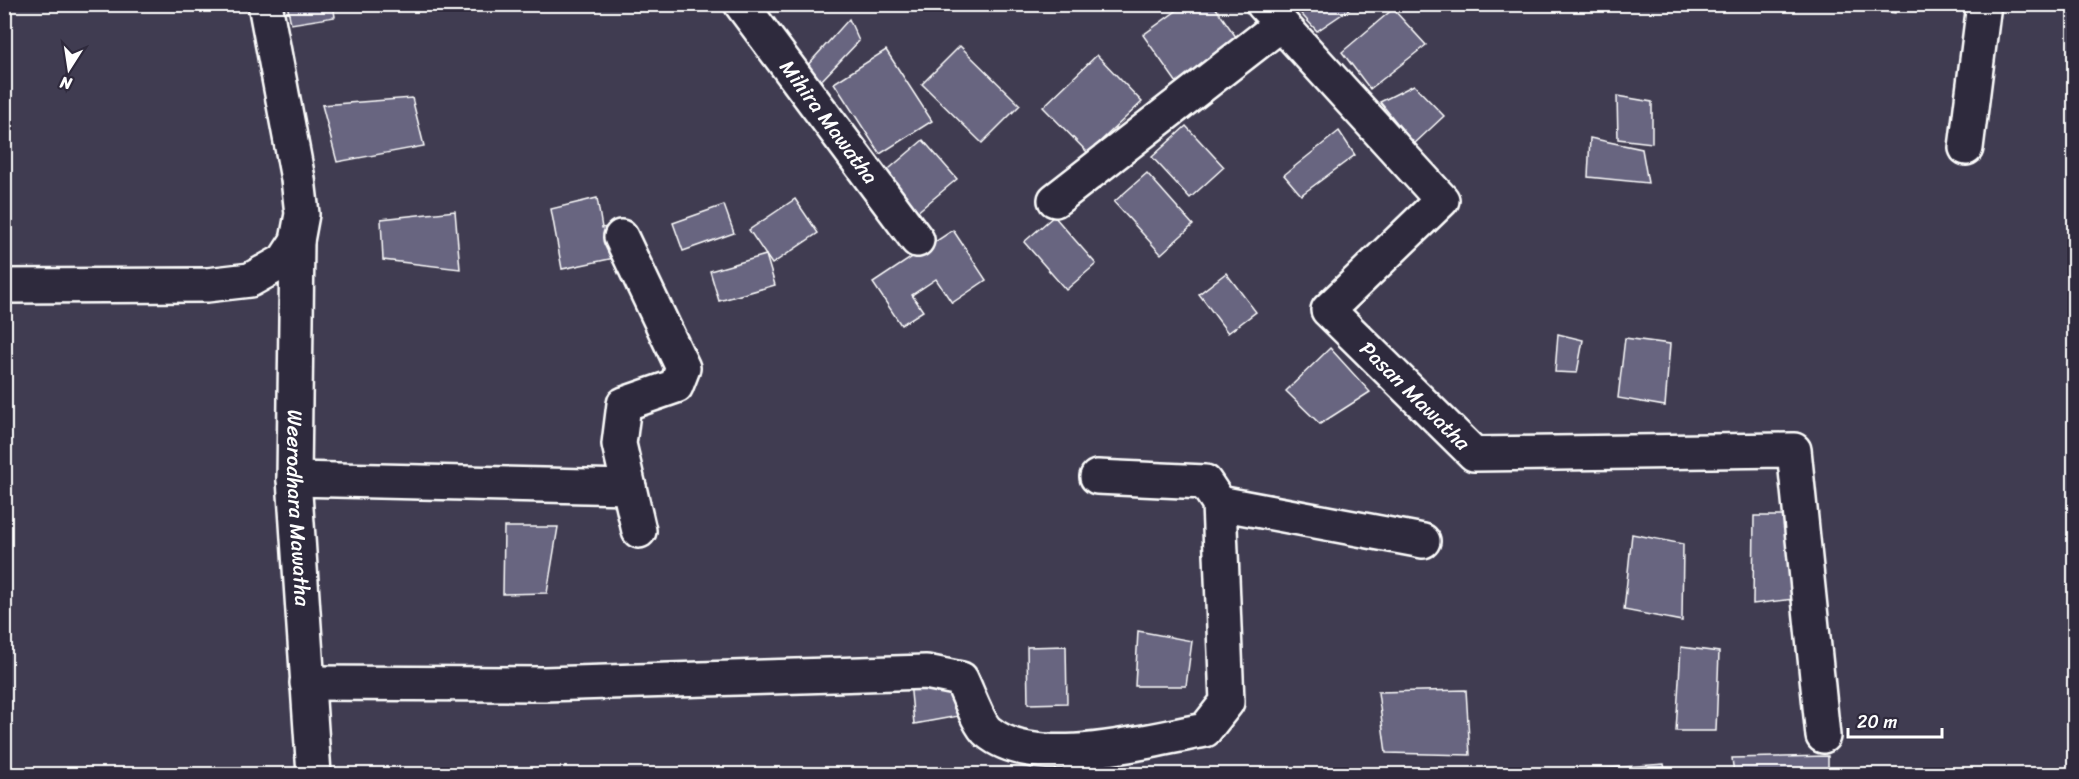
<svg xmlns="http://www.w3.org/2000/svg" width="2079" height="779" font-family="Sriracha,sans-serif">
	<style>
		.building { fill: #686580; stroke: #fff; stroke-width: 1.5 }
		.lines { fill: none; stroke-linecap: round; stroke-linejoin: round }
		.minor-casing { stroke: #fff; stroke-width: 38 }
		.tertiary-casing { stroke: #fff; stroke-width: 38 }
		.minor { stroke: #2f2a3d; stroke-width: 33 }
		.tertiary { stroke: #2f2a3d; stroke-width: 33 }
		.labels { text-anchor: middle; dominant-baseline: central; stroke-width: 4.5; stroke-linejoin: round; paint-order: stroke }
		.street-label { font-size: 21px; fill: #fff; stroke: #2f2a3d }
	</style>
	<rect width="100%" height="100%" fill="#403c51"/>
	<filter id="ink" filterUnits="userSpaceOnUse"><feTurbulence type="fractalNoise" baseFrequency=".0167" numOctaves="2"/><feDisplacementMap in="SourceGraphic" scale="12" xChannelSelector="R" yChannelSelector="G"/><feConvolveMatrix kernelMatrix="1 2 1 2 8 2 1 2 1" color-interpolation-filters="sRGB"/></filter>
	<g filter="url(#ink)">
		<!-- building -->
		<g class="building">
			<path d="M 287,4 L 333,4 L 335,17 L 291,24 Z"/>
			<path d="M 1186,4 L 1213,4 L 1241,44 L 1179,86 L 1143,35 Z"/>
			<path d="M 1292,4 L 1357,4 L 1317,31 Z"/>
			<path d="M 1831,4 L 1896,4 L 1895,13 Z"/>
			<path d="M 1393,9 L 1426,45 L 1370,89 L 1342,52 Z"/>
			<path d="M 849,19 L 859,41 L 821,81 L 806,67 Z"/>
			<path d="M 960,46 L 1020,105 L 982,143 L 922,84 Z"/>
			<path d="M 886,50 L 932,121 L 880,154 L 834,83 Z"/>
			<path d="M 1097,55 L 1142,102 L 1088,153 L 1043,107 Z"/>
			<path d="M 1414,85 L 1444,116 L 1414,144 L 1380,102 Z"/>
			<path d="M 1617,96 L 1652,102 L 1652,143 L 1618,139 Z"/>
			<path d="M 412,98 L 424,146 L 337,162 L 322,105 Z"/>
			<path d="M 1186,126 L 1224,167 L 1190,198 L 1152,157 Z"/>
			<path d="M 1339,131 L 1355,155 L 1301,195 L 1284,175 Z"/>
			<path d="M 1590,138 L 1642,149 L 1648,183 L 1588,177 Z"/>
			<path d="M 923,140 L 957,179 L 910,218 L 877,179 Z"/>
			<path d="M 1147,173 L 1193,225 L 1161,254 L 1114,202 Z"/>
			<path d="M 597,198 L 602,228 L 619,225 L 624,256 L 562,269 L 551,209 Z"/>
			<path d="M 795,199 L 818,233 L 772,264 L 749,230 Z"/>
			<path d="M 724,205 L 734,233 L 683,251 L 673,223 Z"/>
			<path d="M 455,211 L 460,269 L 383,260 L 381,219 Z"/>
			<path d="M 1054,216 L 1096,264 L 1066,290 L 1024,242 Z"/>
			<path d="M 953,230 L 986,280 L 952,303 L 936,279 L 912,295 L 923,311 L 901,325 L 873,283 Z"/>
			<path d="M 766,255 L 775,285 L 719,301 L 710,271 Z"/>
			<path d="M 1226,273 L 1256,312 L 1228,333 L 1199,294 Z"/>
			<path d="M 1558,334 L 1583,340 L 1577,373 L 1555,372 Z"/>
			<path d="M 1625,338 L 1670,344 L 1665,406 L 1618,398 Z"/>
			<path d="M 1330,348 L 1370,392 L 1320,424 L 1286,391 Z"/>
			<path d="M 1754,516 L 1787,516 L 1794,599 L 1753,604 Z"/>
			<path d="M 504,527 L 558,527 L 547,593 L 503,594 Z"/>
			<path d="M 1632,534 L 1683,544 L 1682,621 L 1624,610 Z"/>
			<path d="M 1138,631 L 1192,641 L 1186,686 L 1135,686 Z"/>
			<path d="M 1066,646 L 1067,703 L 1028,704 L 1027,647 Z"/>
			<path d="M 1681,647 L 1719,652 L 1716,731 L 1676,731 Z"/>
			<path d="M 910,682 L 950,689 L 964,715 L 914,724 Z"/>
			<path d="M 1466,690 L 1470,755 L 1386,753 L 1378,692 Z"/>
			<path d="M 1828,756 L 1828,774 L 1734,774 L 1732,758 Z"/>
			<path d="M 1664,764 L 1666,774 L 1542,773 Z"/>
		</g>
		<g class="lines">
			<defs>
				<g id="minor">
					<path id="s1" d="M 741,4 L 917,240"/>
					<path id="s2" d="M 1263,4 L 1442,200 L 1328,310 L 1474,454 L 1794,450 L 1823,736"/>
					<path d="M 1966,148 L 1984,4"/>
					<path d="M 1055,200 L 1281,24"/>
					<path d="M 621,237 L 683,368 L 676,386 L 624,404 L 619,444 L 639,531"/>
					<path id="s3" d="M 297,241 L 294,479 L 314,774"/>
					<path d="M 294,479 L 629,487"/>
					<path d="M 1219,503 L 1423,541"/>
					<path d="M 307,683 L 544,684 L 926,672 L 961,679 C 967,691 979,725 988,732 C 1036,772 1149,740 1205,730 L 1227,702 L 1219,503 L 1205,482 L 1097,477"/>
				</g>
				<path id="tertiary" d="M 4,286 L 207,285 L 250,280 L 284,261 L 297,241 L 302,214 L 298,179 L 265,4"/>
			</defs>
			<!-- minor casing -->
			<use href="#minor" class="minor-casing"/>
			<!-- tertiary casing -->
			<use href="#tertiary" class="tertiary-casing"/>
			<!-- minor -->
			<use href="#minor" class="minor"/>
			<!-- tertiary -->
			<use href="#tertiary" class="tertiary"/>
		</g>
	</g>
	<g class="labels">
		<!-- street labels -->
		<g class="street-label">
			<text stroke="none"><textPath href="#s1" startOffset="147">Mihira Mawatha</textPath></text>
			<text stroke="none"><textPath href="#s2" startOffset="546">Pasan Mawatha</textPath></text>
			<text stroke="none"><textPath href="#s3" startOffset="267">Weerodhara Mawatha</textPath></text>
		</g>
	</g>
	<!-- margin -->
	<rect width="2079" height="779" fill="none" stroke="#2f2a3d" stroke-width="24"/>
	<rect x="12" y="12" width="2055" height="755" fill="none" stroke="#fff" stroke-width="2" filter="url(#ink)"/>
	<!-- north arrow -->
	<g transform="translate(69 69) rotate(192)" stroke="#2f2a3d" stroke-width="4.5" paint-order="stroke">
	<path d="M0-4.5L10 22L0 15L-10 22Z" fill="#ffffff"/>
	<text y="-9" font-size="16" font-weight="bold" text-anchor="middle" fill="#ffffff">N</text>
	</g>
	<!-- scale -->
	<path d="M1848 728v9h94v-9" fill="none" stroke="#ffffff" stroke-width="3"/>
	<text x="1857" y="728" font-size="18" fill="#ffffff" stroke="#2f2a3d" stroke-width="4.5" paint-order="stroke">20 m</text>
</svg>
